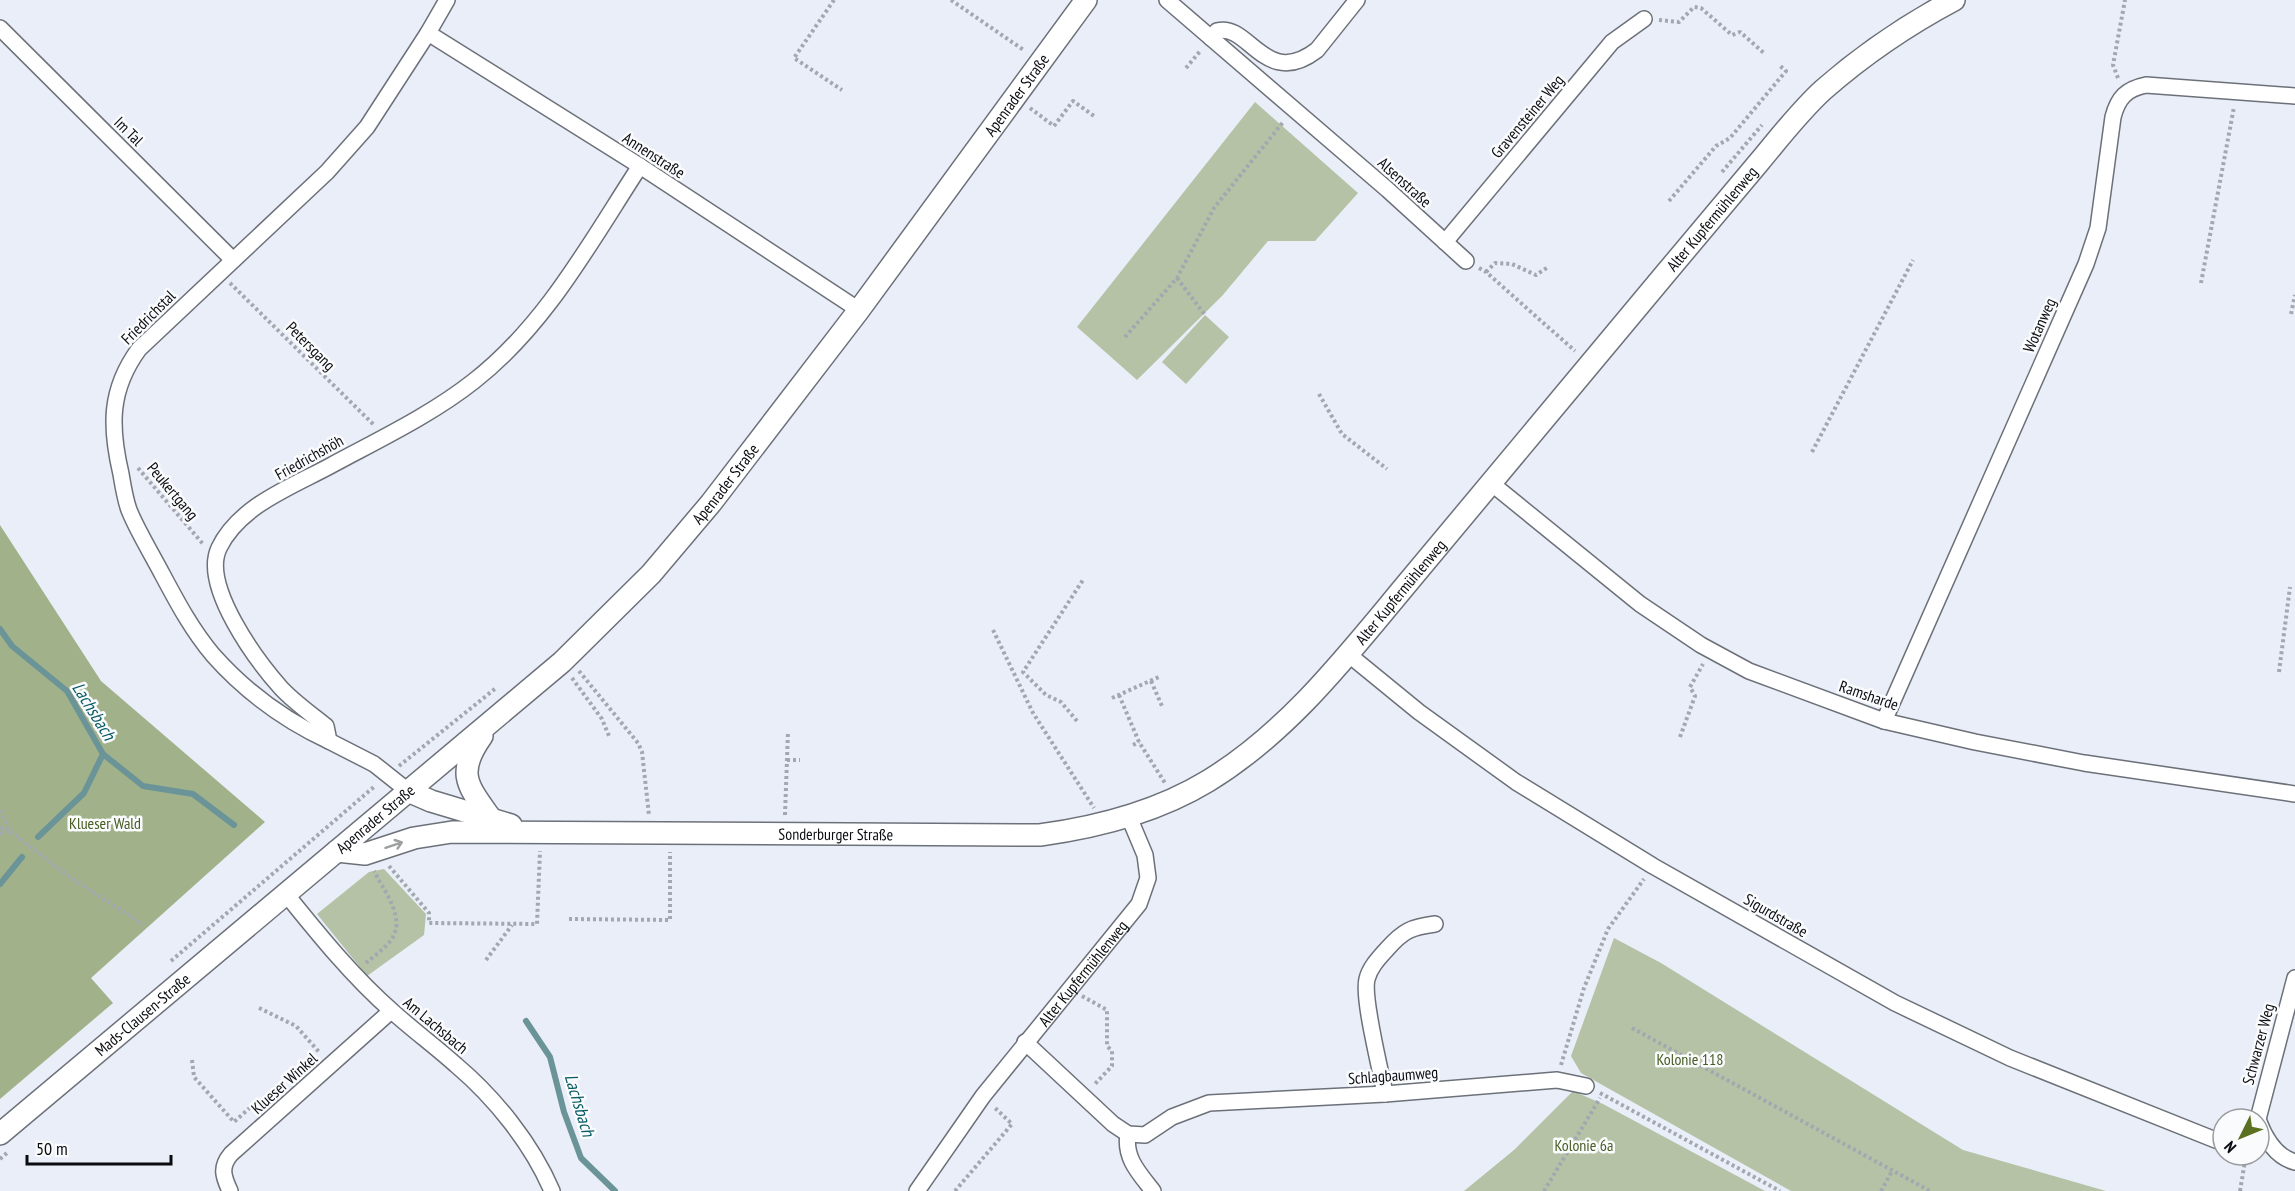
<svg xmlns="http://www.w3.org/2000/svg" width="2295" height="1191" font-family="'PT Sans Narrow',sans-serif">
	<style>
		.green { fill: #b5c2a6 }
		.forest { fill: #a1b28a }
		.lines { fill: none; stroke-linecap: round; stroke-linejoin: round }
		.stream { stroke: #6b9499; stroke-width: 6 }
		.street-casing { stroke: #6c7179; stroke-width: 18 }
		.secondary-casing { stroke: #6c7179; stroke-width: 24 }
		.path { stroke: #a3a7af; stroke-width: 4; stroke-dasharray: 3 3; stroke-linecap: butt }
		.street { stroke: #fff; stroke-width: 15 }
		.secondary { stroke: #fff; stroke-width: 21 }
		.oneway { stroke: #9d9e9f }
		.labels { text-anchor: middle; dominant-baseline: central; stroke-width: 5; stroke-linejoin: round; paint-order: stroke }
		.street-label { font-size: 16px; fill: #0a0c0f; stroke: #fafbfd }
		.park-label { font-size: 16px; fill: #475d22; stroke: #fafbfd }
		.water-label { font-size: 18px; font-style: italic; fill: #095c64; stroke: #fafbfd }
	</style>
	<rect width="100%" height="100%" fill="#e9eef8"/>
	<!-- green -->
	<g class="green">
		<path d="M 1255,102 L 1358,193 L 1315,241 L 1268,241 L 1222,296 L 1137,380 L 1077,327 Z"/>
		<path d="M 1205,315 L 1229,337 L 1186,384 L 1162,362 Z"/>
		<path d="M 384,869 L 426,914 L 424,935 L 367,976 L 317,914 L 369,872 Z"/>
		<path d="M 1614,938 L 1661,963 L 1963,1150 L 2106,1191 L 1791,1191 L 1581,1073 L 1571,1056 Z"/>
		<path d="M 1573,1091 L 1603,1104 L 1765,1191 L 1464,1191 L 1514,1150 Z"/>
	</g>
	<!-- forest -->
	<path class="forest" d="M 0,525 L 101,681 L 265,822 L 91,978 L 113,1003 L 0,1099 Z"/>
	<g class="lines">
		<!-- stream -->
		<g class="stream">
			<path d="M 0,629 L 12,646 L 67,691 L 103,754 L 143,786 L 193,794 L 234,825"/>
			<path d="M 38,837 L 84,793 L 103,754"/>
			<path d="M 0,884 L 22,857"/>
			<path d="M 526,1021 L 550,1057 L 564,1112 L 581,1158 L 615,1191"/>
		</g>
		<defs>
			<g id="street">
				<path d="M 1167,0 L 1388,190 L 1466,261"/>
				<path d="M 0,28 L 233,260"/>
				<path d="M 428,33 L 640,166 L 859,310"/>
				<path d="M 1211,38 L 1217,31 C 1249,22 1265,90 1317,50 L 1357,0"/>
				<path d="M 1445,242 L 1612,42 L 1644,19"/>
				<path d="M 1491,483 L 1640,604 L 1701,645 L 1749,671 L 1884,721 L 1975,742 L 2084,763 L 2295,794"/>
				<path d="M 1348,654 L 1419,712 L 1516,782 L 1653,866 L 1895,1003 L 2010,1058 L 2223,1143"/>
				<path d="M 1884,721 L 2086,264 L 2098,228 L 2113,117 C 2118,98 2126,89 2146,85 L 2295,96"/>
				<path d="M 329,741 C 286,721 245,691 213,655 C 191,629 176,600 160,570 C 150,551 137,530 129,510 C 125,499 123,486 121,474 C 110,427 109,390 139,349 L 327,172 L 367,127 L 428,33 L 447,0"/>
				<path d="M 408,791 L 374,764 L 329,741 L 326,726 C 311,714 294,702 281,688 C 257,661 201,586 219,548 C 239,506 291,487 330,466 C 378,440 431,415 474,381 C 546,325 591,241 640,166"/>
				<path d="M 286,894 C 319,935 353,977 393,1012 C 413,1030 436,1047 456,1065 C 495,1098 532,1144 552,1191"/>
				<path d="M 1025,1042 L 1113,1124 L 1128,1134 L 1145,1135 L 1172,1117 L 1209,1103 L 1385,1094 L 1557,1080 L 1586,1086"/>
				<path d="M 1385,1094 C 1381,1071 1362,998 1367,979 C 1370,967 1379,958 1387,949 C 1403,931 1411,927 1435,924"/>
				<path d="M 2258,1119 L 2295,978"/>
				<path d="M 2259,1122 C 2266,1140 2276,1157 2295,1162"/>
				<path d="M 1128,1134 C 1124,1158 1139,1173 1153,1191"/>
				<path d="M 230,1191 C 223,1176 220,1167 231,1154 L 391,1011"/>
				<path id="s1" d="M 917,1191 L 983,1096 L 1139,904 L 1148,878 L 1145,855 L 1129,817"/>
			</g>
			<g id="secondary">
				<path d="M 482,736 C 455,774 468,786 492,820"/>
				<path d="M 408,791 L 431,801 L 511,825"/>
				<path id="s2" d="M 337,851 L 365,854 L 414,838 L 452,832 L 1040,835 C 1099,827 1157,812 1208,781 C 1290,731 1349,653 1410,580 C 1496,478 1580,375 1666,273 C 1697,236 1729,198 1760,161 C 1780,137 1800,111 1823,90 C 1863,55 1907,25 1954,0"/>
				<path id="s3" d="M 0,1134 L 562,662 L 651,574 L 711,503 L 859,310 L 1086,0"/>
			</g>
		</defs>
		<!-- street casing -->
		<use href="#street" class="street-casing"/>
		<!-- secondary casing -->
		<use href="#secondary" class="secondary-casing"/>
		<!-- path -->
		<g class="path">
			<path d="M 834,0 L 794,58 L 842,90"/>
			<path d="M 951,0 L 1025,51"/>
			<path d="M 1659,20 L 1679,22 L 1694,7 L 1701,8 L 1732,35 L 1740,32 L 1764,53"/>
			<path d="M 1186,68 L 1201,50"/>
			<path d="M 2118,78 L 2113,65 L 2125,0"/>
			<path d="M 1030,108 L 1054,126 L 1073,101 L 1094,116"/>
			<path d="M 1722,172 L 1762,125"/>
			<path d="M 1669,201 L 1716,146 L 1730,138 L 1786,71 L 1780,66"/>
			<path d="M 1479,268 L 1486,272 L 1575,351"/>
			<path d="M 1486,272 L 1495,263 L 1512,264 L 1536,275 L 1548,267"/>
			<path d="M 1177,278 L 1205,315"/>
			<path d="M 230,283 L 374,425"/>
			<path d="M 2201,283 L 2234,107"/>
			<path d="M 2291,314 L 2295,295"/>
			<path d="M 1125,337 L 1177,278 L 1214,208 L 1284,121"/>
			<path d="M 1319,394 L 1342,434 L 1387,469"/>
			<path d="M 1812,452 L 1913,260"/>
			<path d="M 138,468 L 203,544"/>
			<path d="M 993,630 L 1033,713 L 1094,808"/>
			<path d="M 579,671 L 638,743 L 642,752 L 649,815"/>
			<path d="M 2279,672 L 2290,587"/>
			<path d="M 572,678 L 602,719 L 609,736"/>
			<path d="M 1151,681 L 1162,706"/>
			<path d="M 1119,695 L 1139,742 L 1165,783"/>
			<path d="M 1112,698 L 1161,676"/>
			<path d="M 1077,721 L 1061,702 L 1046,695 L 1023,672 L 1083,580"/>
			<path d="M 1680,737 L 1695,696 L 1690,687 L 1703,664"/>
			<path d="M 1133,745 L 1139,742"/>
			<path d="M 787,760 L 800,760"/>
			<path d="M 399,766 L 496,688"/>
			<path d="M 0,810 L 9,830 L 68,876 L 144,925"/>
			<path d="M 785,815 L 788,731"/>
			<path d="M 0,828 L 8,830"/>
			<path d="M 0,834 L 9,830"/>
			<path d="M 389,866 L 429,913 L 429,923 L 537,924 L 540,851"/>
			<path d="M 569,919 L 670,920 L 670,852"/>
			<path d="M 486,960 L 512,925"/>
			<path d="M 171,961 L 375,786"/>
			<path d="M 366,963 C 376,954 391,945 395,932 C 402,913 382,887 374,871"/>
			<path d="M 1082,996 L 1107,1010 L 1107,1046 L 1112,1051 L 1112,1066 L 1094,1085"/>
			<path d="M 259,1008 L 296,1026 L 320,1053"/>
			<path d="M 1632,1028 L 1930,1191"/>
			<path d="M 192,1060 L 194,1077 L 234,1122 L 252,1106 L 256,1110"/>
			<path d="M 1561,1065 L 1584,988 L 1608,929 L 1644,879"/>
			<path d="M 1600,1093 L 1780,1191"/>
			<path d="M 0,1159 L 7,1153"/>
			<path d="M 955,1191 L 1012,1124 L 994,1107"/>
			<path d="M 1544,1191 L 1600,1098"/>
			<path d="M 1881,1191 L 1892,1171"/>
			<path d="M 2240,1191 L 2246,1155"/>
		</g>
		<!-- street -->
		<use href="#street" class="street"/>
		<!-- secondary -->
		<use href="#secondary" class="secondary"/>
	</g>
	<!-- one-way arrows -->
	<defs><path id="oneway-shaft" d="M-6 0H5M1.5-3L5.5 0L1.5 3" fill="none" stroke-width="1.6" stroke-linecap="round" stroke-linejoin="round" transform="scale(1.5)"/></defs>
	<use class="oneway" href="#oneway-shaft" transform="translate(394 845) rotate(-19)"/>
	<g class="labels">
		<!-- street labels -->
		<g class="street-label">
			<text stroke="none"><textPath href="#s3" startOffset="1462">Apenrader Straße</textPath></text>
			<text transform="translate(1527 116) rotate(-50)">Gravensteiner Weg</text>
			<text transform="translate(129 131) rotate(45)">Im Tal</text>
			<text transform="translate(654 155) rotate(33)">Annenstraße</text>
			<text transform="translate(1405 182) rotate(42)">Alsenstraße</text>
			<text stroke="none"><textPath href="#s2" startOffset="1641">Alter Kupfermühlenweg</textPath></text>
			<text transform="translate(148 317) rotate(-45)">Friedrichstal</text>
			<text transform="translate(2039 325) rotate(-66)">Wotanweg</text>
			<text transform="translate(311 346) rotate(45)">Petersgang</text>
			<text transform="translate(309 457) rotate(-29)">Friedrichshöh</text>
			<text stroke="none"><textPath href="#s3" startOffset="976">Apenrader Straße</textPath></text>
			<text transform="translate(173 491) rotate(50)">Peukertgang</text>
			<text stroke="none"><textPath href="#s2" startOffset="1155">Alter Kupfermühlenweg</textPath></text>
			<text transform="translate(1869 695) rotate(19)">Ramsharde</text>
			<text stroke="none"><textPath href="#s3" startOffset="490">Apenrader Straße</textPath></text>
			<text stroke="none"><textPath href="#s2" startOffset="502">Sonderburger Straße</textPath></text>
			<text transform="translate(1776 915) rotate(30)">Sigurdstraße</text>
			<text stroke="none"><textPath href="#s1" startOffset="274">Alter Kupfermühlenweg</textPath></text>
			<text stroke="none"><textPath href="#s3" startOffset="186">Mads-Clausen-Straße</textPath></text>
			<text transform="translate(436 1025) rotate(40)">Am Lachsbach</text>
			<text transform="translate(2258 1044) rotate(-75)">Schwarzer Weg</text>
			<text transform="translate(1393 1075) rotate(-4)">Schlagbaumweg</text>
			<text transform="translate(284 1083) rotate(-42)">Klueser Winkel</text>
		</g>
		<!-- park labels -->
		<g class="park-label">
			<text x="105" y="823">Klueser Wald</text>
			<text x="1690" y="1059">Kolonie 118</text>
			<text x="1584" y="1145">Kolonie 6a</text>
		</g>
		<!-- water labels -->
		<g class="water-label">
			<text transform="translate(94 711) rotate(58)">Lachsbach</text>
			<text transform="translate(580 1105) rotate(73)">Lachsbach</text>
		</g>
	</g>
	<!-- north arrow -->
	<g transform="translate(2241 1137) rotate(227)"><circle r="28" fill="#fafbfd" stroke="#9a9b9e" stroke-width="1.5"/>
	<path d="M0-4.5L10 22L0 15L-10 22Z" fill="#5b7121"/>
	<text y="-9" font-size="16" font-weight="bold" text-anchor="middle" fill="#0a0c0f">N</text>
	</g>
	<!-- scale -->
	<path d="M27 1155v9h144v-9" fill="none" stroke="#0a0c0f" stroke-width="3"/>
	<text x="36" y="1155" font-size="18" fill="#0a0c0f" stroke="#fafbfd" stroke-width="4.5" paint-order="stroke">50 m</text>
</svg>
